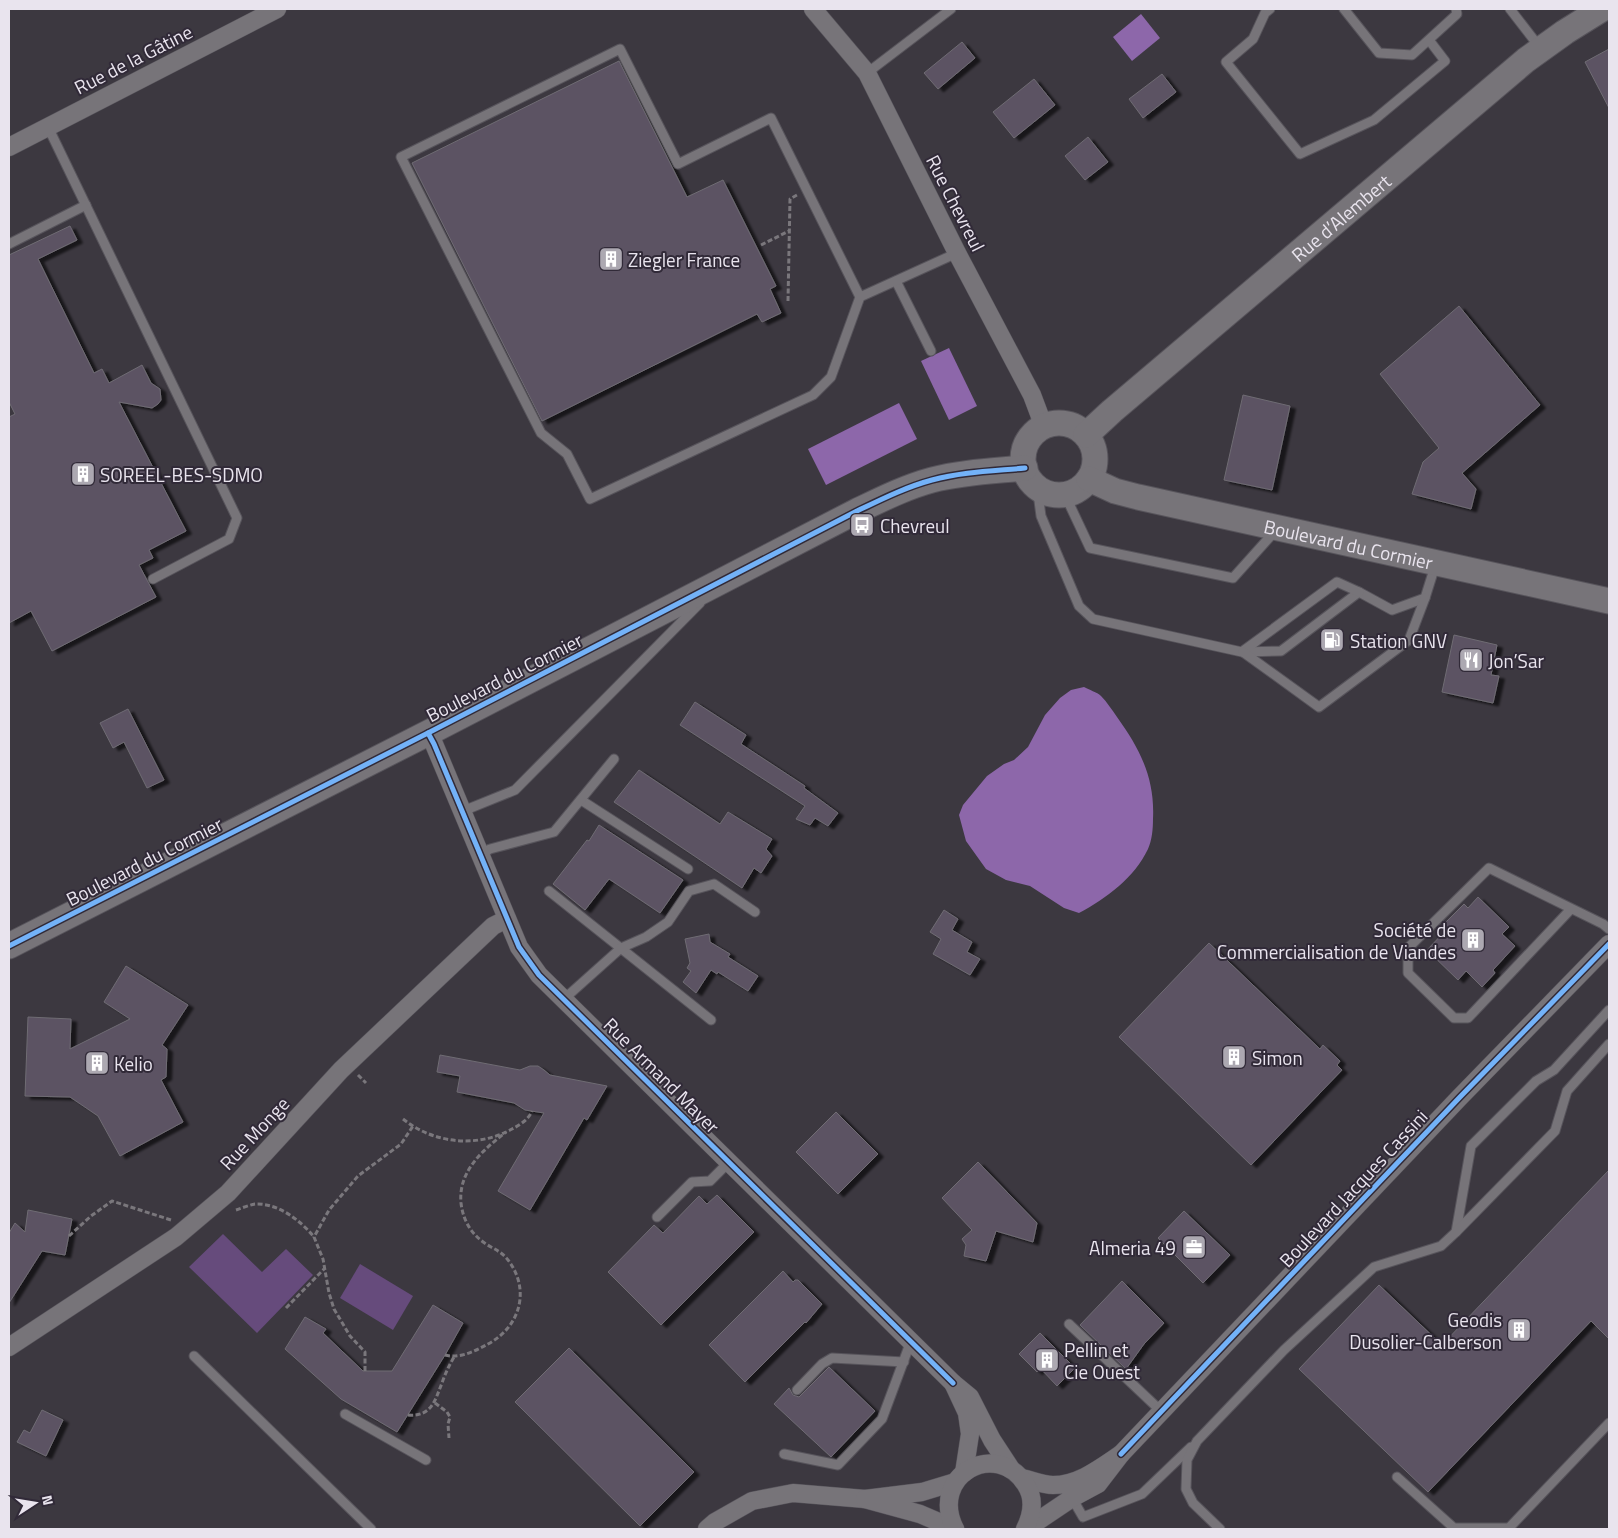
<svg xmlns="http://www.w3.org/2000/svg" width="1618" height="1538" font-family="'Titillium Web',sans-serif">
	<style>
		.green { fill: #664b7c }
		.water { fill: #8d67aa }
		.building { fill: #5c5264; stroke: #6f6c73; filter: url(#shadow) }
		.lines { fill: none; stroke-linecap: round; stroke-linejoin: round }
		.lane-casing { stroke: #57545b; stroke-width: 11 }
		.street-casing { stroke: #57545b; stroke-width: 19 }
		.secondary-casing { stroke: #57545b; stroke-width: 27 }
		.path { stroke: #7a777c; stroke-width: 3; stroke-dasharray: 5 2.5; stroke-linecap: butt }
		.lane { stroke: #777479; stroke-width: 9 }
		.street { stroke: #777479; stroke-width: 18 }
		.secondary { stroke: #777479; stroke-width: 25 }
		.cycleway-casing { stroke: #312a38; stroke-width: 8 }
		.cycleway { stroke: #73b2f8; stroke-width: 5 }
		.labels { text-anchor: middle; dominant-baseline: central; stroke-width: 4; stroke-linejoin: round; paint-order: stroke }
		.street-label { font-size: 19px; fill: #e9e4ee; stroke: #312a38 }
		.poi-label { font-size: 19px; fill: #e9e4ee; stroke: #312a38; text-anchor: start }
	</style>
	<defs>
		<filter id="shadow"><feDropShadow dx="5.5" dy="3" stdDeviation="1" flood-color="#0009"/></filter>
	</defs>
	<rect width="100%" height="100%" fill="#3c3840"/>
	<!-- green -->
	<g class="green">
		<path d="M 223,1234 L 262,1272 L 286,1249 L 313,1275 L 257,1333 L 189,1267 Z"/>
		<path d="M 360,1264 L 413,1296 L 393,1330 L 340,1298 Z"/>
	</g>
	<!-- water -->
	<g class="water">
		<path d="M 1141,14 L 1160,38 L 1132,61 L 1113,37 Z"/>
		<path d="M 949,348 L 977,406 L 949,420 L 921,361 Z"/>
		<path d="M 899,403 L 917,439 L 826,485 L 808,449 Z"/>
		<path d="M 1084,687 C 1089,690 1097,692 1101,696 C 1107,702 1112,710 1117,717 C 1140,749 1155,778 1153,819 C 1153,829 1152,840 1148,849 C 1134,878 1107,898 1079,913 L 1064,908 L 1030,886 L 1006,880 L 986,869 L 966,841 L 959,815 L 963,805 L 987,776 L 1004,764 L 1014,760 L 1028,747 L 1045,715 L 1060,698 L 1071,690 Z"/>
	</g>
	<!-- building -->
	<g class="building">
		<path d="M 962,42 L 975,58 L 938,89 L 924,73 Z"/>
		<path d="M 1609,49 L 1609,108 L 1585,62 Z"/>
		<path d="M 619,61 L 687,197 L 723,180 L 776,286 L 770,289 L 781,313 L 762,322 L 757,314 L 542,421 L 412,163 Z"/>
		<path d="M 1162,74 L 1176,92 L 1143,118 L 1129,99 Z"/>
		<path d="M 1034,79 L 1055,105 L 1014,138 L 993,112 Z"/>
		<path d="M 1088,137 L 1108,162 L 1085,180 L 1065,156 Z"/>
		<path d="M 70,226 L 77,240 L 38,259 L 94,373 L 102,369 L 109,383 L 142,365 L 151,383 L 160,389 L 161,400 L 158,404 L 152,408 L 119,402 L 186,531 L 149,550 L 153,558 L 139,565 L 156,597 L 52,651 L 31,611 L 9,623 L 9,417 L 15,414 L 9,402 L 9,255 Z"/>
		<path d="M 1459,306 L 1540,405 L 1462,473 L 1476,489 L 1471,509 L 1412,494 L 1423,462 L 1439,448 L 1380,374 Z"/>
		<path d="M 1243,395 L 1290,406 L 1272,490 L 1224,480 Z"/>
		<path d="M 1454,635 L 1497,645 L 1491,675 L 1499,676 L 1493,703 L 1442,692 Z"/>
		<path d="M 695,702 L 746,735 L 741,744 L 805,786 L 804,788 L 838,813 L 828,826 L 815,818 L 810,825 L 796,819 L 805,806 L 680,725 Z"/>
		<path d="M 128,709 L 164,780 L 147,788 L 124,742 L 113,748 L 100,723 Z"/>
		<path d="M 639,770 L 720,824 L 728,812 L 772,839 L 766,849 L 772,856 L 761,873 L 754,868 L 742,888 L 614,802 Z"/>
		<path d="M 599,825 L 683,880 L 660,913 L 609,879 L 585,910 L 553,884 L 587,840 L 589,841 Z"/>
		<path d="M 1478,897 L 1509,927 L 1502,934 L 1515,946 L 1493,970 L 1495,973 L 1482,987 L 1466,971 L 1458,980 L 1427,950 L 1447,929 L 1443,925 L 1464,904 L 1468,908 Z"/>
		<path d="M 944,910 L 958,919 L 952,930 L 972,942 L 967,952 L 980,959 L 970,975 L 933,954 L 941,939 L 930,932 Z"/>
		<path d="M 709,934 L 710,942 L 730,954 L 728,957 L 758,976 L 748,991 L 718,972 L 717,974 L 711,970 L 696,993 L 683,982 L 691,971 L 687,968 L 690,963 L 685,939 Z"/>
		<path d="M 1209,943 L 1320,1049 L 1323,1045 L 1340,1061 L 1337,1065 L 1342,1070 L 1251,1165 L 1119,1037 Z"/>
		<path d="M 126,966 L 188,1005 L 162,1045 L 167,1049 L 166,1077 L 161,1080 L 183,1122 L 120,1156 L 98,1116 L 70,1097 L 25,1096 L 28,1017 L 71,1019 L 70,1049 L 130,1019 L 104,1002 Z"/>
		<path d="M 440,1055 L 520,1070 L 530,1066 L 538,1066 L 544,1070 L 550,1075 L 607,1086 L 587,1120 L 584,1118 L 530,1210 L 498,1191 L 544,1113 L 525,1110 L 514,1103 L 457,1092 L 460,1076 L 437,1072 Z"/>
		<path d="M 836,1112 L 878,1154 L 838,1194 L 796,1152 Z"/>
		<path d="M 978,1162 L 1037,1223 L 1033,1242 L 996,1231 L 986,1261 L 964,1256 L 966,1245 L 962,1239 L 972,1230 L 942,1198 Z"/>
		<path d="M 1609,1170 L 1609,1339 L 1591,1321 L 1428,1492 L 1299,1369 L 1379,1285 L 1442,1345 Z"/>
		<path d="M 717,1195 L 754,1232 L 661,1325 L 608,1272 L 654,1225 L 663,1233 L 699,1196 L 707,1204 Z"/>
		<path d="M 28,1210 L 72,1219 L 65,1255 L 42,1251 L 9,1303 L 9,1233 L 15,1223 L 25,1232 Z"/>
		<path d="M 1184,1211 L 1230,1255 L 1203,1283 L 1158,1238 Z"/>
		<path d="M 783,1271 L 793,1282 L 795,1280 L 798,1280 L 822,1304 L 806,1323 L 805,1322 L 745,1382 L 709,1345 Z"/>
		<path d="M 1122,1281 L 1164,1323 L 1144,1344 L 1126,1369 L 1080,1325 Z"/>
		<path d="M 433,1305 L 463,1323 L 445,1355 L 397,1432 L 341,1399 L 285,1349 L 305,1317 L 326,1329 L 323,1333 L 363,1371 L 392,1371 Z"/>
		<path d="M 1040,1333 L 1075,1368 L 1057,1386 L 1040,1368 L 1037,1372 L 1019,1354 Z"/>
		<path d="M 569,1348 L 694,1472 L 640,1526 L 515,1402 Z"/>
		<path d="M 829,1367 L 875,1411 L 831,1457 L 774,1404 L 789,1388 L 793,1395 L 799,1397 Z"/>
		<path d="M 42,1410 L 63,1420 L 46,1456 L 17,1442 L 24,1430 L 30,1433 Z"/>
	</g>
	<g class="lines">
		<defs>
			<g id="lane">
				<path d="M 1270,9 L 1265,13 L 1253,39 L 1226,62 L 1300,154 L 1374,120 L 1445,61 L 1429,40"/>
				<path d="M 1344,9 L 1379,53 L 1412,55 L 1457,14 L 1456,9"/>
				<path d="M 1510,9 L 1541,49"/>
				<path d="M 867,73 L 951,9"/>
				<path d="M 48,127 L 237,518 L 229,539 L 153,579"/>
				<path d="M 9,244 L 86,205"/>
				<path d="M 896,281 L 931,351"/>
				<path d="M 860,297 L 831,377 L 813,395 L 590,499 L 567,454 L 541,433 L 401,157 L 620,49 L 678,164 L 771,118 L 860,297 L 957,253"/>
				<path d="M 1041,489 L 1039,501 L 1041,516 L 1079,606 L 1093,619 L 1242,652 L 1281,651 L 1359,592 L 1392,610 L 1425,598 L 1436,563"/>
				<path d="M 1065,495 L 1090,548 L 1233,578 L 1276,530"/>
				<path d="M 1243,651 L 1337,582 L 1359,592"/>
				<path d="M 1243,652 L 1319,707 L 1409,640 L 1425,598"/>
				<path d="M 581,800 L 688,869"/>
				<path d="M 463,811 L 515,790 L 700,603"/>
				<path d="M 480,854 L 490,849 L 554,832 L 614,759"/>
				<path d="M 549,891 L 711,1020"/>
				<path d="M 1571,909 L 1468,1018 L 1454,1018 L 1408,973 L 1408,948 L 1489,868 L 1603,924 L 1609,929"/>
				<path d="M 564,999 L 621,948 L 646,937 L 668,922 L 689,891 L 714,884 L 755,912"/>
				<path d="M 657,1217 L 692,1182 L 710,1181 L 729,1162"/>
				<path d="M 1456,1232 L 1471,1146 L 1536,1081 L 1554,1070 L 1609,1010"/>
				<path d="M 1069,1324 L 1162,1412"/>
				<path d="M 194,1356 L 371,1529"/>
				<path d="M 797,1390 L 822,1364 L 832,1358 L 904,1362"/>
				<path d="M 345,1414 L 426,1460"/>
				<path d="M 784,1454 L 838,1465 L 882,1419 L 911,1341"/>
				<path d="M 1397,1477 L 1454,1528 L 1509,1528"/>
				<path d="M 1072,1498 L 1083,1517 L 1142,1494 L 1191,1447"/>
				<path d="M 1220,1529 L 1193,1503 L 1186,1489 L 1187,1460 L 1197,1441 L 1284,1350 L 1374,1267 L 1441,1246 L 1456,1232 L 1555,1131 L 1567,1091 L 1609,1044"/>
				<path d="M 1508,1529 L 1609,1423"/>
			</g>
			<g id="street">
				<path d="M 813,9 L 867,73 L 957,253 L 1032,395 L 1044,427"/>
				<path d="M 9,147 L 277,9"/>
				<path d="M 428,733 L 434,744 L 519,947 L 539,975 L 953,1383"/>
				<path d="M 9,1347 L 176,1237 L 228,1193 L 341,1070 L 493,926 L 507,919"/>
				<path d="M 1121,1454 L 1460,1097 L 1609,944"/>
				<path d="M 964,1473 L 970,1434 L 967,1413 L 953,1383 L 970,1397 L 992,1440 L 1011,1469"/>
				<path d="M 1022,1478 C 1031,1480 1043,1485 1053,1485 C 1079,1485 1100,1468 1121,1454 L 1098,1484 L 1072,1498 L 1026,1529"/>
				<path d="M 707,1529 L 715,1522 L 752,1501 L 793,1493 L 865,1499"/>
				<path d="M 955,1529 L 920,1514 L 865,1499 L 922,1492 L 955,1482"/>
				<path d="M 955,1529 C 928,1475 997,1438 1026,1485 C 1035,1499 1032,1515 1025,1529"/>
			</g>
			<g id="secondary">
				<circle cx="1059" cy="459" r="36"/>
				<path id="s1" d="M 1086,435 L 1112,411 L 1526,60 L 1565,32 L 1602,9"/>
				<path id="s2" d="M 1089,479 L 1115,491 L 1138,497 L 1609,601"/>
				<path d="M 9,946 L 428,733 L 857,511 C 882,499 906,487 932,480 C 962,472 994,471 1025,468"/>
			</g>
		</defs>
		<!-- lane casing -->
		<use href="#lane" class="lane-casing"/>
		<!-- street casing -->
		<use href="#street" class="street-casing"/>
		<!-- secondary casing -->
		<use href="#secondary" class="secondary-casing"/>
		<!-- path -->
		<g class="path">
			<path d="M 761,245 L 789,231"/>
			<path d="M 788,301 L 790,199 L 797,195"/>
			<path d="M 358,1075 L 366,1083"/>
			<path d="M 403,1119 C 434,1144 478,1148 512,1129 C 520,1125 529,1119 532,1111"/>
			<path d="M 236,1210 C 242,1208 249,1205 255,1204 C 278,1203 300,1220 314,1237"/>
			<path d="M 69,1236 L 91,1216 L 112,1201 L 171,1220"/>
			<path d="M 286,1308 L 324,1269"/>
			<path d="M 445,1355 C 460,1359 475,1351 488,1344 C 520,1327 531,1290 508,1260 C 502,1252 494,1249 486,1244 C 472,1235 463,1221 461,1203 C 458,1171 483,1150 506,1132"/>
			<path d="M 365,1371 L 365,1352 L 350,1336 L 334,1309 L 329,1293 L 323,1259 L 314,1237 L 329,1210 L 358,1176 L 401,1144 L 413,1126"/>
			<path d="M 435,1403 L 447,1412 L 450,1417 L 448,1424 L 449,1438"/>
			<path d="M 408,1415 C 432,1417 435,1400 442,1383 C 445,1374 449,1366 454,1357"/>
		</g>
		<!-- lane -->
		<use href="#lane" class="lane"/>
		<!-- street -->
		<use href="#street" class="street"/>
		<!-- secondary -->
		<use href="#secondary" class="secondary"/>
		<defs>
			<g id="cycleway">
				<path d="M 428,733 L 434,744 L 519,947 L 539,975 L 953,1383"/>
				<path d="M 9,946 L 428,733 L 857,511 C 882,499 906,487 932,480 C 962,472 994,471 1025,468"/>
				<path d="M 1121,1454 L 1460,1097 L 1609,944"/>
			</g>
		</defs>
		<!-- cycleway casing -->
		<use href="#cycleway" class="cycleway-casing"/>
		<!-- cycleway -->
		<use href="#cycleway" class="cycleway"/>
	</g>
	<!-- icons -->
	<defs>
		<symbol id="building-square" viewBox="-11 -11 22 22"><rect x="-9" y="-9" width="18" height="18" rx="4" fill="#aca8b1" stroke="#312a38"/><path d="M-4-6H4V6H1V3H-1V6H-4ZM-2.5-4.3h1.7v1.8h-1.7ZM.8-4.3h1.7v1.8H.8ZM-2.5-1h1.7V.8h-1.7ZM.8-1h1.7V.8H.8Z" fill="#fff"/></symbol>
		<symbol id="bus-square" viewBox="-11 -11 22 22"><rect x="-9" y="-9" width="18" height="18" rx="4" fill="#aca8b1" stroke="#312a38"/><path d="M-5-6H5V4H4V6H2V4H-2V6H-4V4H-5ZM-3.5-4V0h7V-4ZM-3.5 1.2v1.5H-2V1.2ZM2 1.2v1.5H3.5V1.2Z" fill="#fff"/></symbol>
		<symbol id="fuel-square" viewBox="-11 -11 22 22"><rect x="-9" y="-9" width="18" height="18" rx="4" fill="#aca8b1" stroke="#312a38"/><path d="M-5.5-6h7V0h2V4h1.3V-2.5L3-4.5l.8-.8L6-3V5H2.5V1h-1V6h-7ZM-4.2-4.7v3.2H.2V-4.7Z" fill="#fff"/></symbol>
		<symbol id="restaurant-square" viewBox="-11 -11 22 22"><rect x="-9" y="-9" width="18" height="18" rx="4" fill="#aca8b1" stroke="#312a38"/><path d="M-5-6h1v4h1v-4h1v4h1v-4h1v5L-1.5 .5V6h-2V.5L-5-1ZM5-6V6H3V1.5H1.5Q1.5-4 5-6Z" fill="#fff"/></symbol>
		<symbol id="office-square" viewBox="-11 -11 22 22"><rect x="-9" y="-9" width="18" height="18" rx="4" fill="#aca8b1" stroke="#312a38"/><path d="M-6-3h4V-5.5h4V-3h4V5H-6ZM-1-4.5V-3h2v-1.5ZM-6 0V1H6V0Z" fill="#fff"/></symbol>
	</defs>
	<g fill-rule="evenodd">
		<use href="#building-square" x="597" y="245" width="28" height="28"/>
		<use href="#building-square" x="69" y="460" width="28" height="28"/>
		<use href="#bus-square" x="848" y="511" width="28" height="28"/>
		<use href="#fuel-square" x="1318" y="626" width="28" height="28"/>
		<use href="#restaurant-square" x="1457" y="646" width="28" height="28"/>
		<use href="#building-square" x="1459" y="926" width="28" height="28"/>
		<use href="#building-square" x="1220" y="1043" width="28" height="28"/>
		<use href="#building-square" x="83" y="1049" width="28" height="28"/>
		<use href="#office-square" x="1180" y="1233" width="28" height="28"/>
		<use href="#building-square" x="1505" y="1316" width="28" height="28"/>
		<use href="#building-square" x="1033" y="1346" width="28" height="28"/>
	</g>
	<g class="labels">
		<!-- street labels -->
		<g class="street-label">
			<text transform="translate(133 59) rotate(-27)">Rue de la Gâtine</text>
			<text transform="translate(956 203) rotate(63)">Rue Chevreul</text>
			<text stroke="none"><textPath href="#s1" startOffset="335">Rue d’Alembert</textPath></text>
			<text stroke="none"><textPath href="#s2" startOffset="268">Boulevard du Cormier</textPath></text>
			<text transform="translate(504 677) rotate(-27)">Boulevard du Cormier</text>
			<text transform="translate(144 861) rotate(-27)">Boulevard du Cormier</text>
			<text transform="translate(662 1075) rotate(45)">Rue Armand Mayer</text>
			<text transform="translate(254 1133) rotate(-47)">Rue Monge</text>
			<text transform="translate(1353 1188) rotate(-47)">Boulevard Jacques Cassini</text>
		</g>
		<!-- poi labels -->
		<g class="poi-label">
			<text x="628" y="259">Ziegler France</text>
			<text x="100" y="474">SOREEL-BES-SDMO</text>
			<text x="880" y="525">Chevreul</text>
			<text x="1350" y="640">Station GNV</text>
			<text x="1488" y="660">Jon’Sar</text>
			<text x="1456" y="929" text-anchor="end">Société de<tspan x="1456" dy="22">Commercialisation de Viandes</tspan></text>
			<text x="1252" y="1057">Simon</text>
			<text x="114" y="1063">Kelio</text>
			<text x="1176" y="1247" text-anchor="end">Almeria 49</text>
			<text x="1502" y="1319" text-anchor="end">Geodis<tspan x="1502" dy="22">Dusolier-Calberson</tspan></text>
			<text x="1064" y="1349">Pellin et<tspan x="1064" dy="22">Cie Ouest</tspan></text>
		</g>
	</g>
	<!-- border -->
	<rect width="1618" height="1538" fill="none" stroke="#e9e4ee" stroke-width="20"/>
	<!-- north arrow -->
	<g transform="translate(35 1503) rotate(78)" stroke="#312a38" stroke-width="4" paint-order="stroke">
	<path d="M0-4L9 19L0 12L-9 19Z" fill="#e9e4ee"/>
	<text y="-8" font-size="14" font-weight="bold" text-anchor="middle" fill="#e9e4ee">N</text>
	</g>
</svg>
